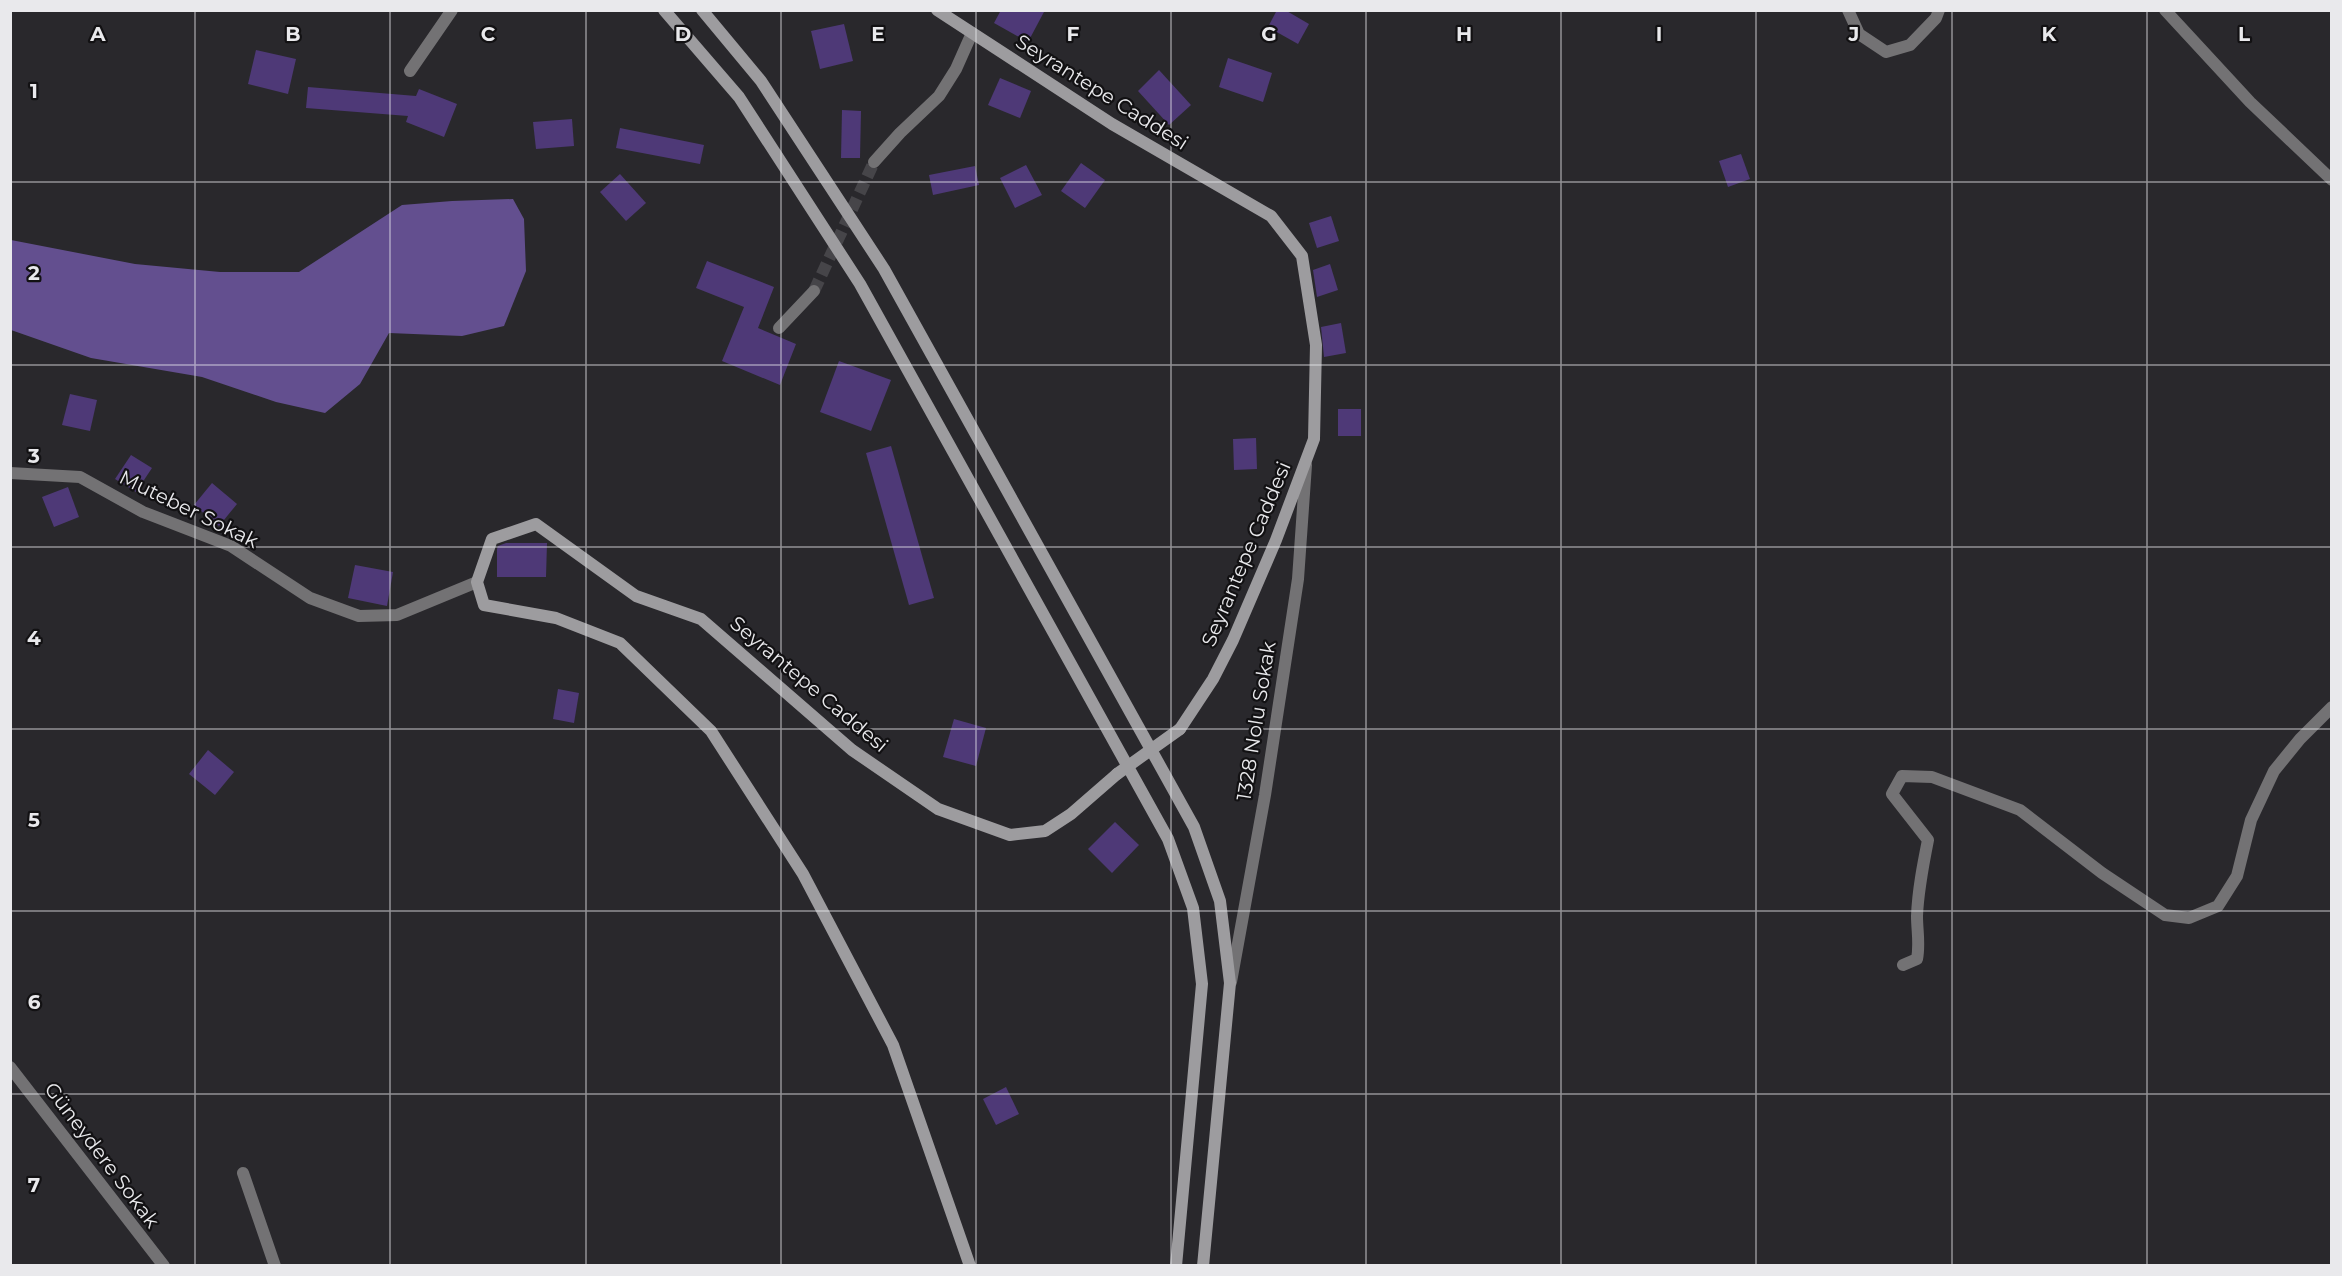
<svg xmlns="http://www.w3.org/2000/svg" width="2342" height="1276" font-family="Montserrat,sans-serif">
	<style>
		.forest { fill: #634f8f }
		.building { fill: #4e3977 }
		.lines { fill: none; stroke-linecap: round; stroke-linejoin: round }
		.street-tunnel { stroke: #464549; stroke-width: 12; stroke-dasharray: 12 6; stroke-linecap: butt }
		.street { stroke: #737274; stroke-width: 12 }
		.secondary { stroke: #9d9c9f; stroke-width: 12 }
		.secondary-bridge { stroke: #9d9c9f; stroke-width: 12 }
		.grid { fill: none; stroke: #e9e9ec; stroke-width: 1.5; stroke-opacity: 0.55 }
		.labels { text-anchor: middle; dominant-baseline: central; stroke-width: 4.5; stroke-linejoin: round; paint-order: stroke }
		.street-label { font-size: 20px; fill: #e9e9ec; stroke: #121113 }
		.grid-label { font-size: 20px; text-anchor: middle; font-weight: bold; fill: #e9e9ec; stroke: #121113; stroke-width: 4.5; stroke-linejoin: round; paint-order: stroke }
	</style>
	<rect width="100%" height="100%" fill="#29282c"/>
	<!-- forest -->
	<path class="forest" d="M 513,199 L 524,219 L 526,271 L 504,326 L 462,336 L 389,333 L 360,384 L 325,413 L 276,402 L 202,377 L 91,358 L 11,330 L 11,240 L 135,264 L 220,272 L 299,272 L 402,205 L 452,201 Z"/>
	<!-- building -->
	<g class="building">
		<path d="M 1001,10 L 1045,10 L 1028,42 L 994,23 Z"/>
		<path d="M 1277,10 L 1285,10 L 1309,24 L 1298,44 L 1268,27 Z"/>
		<path d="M 844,24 L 853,61 L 820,69 L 811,31 Z"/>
		<path d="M 256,50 L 296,59 L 288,94 L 248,84 Z"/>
		<path d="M 1228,58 L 1272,73 L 1263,102 L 1219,87 Z"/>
		<path d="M 1159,70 L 1191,105 L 1169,125 L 1138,91 Z"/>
		<path d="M 1000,78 L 1031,91 L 1020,118 L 988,105 Z"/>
		<path d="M 308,87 L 416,96 L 419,89 L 457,104 L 444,137 L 406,122 L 408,116 L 306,108 Z"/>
		<path d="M 842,110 L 861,111 L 860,158 L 841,158 Z"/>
		<path d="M 572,119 L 574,146 L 536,149 L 533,122 Z"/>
		<path d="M 620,128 L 704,145 L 700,164 L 616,148 Z"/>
		<path d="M 1741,154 L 1750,179 L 1728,187 L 1719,161 Z"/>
		<path d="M 1081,163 L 1105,180 L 1085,208 L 1061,191 Z"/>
		<path d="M 1026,165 L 1042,195 L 1015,208 L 1000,178 Z"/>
		<path d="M 975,166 L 979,185 L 933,195 L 929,175 Z"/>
		<path d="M 620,174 L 646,203 L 626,221 L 600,192 Z"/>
		<path d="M 1331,216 L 1339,241 L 1317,248 L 1309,223 Z"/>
		<path d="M 707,261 L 774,287 L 758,328 L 796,344 L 780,385 L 722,361 L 744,307 L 696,288 Z"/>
		<path d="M 1330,264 L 1338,290 L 1317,297 L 1313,270 Z"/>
		<path d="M 1341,323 L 1346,353 L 1324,357 L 1321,327 Z"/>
		<path d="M 839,361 L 891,380 L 871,431 L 820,412 Z"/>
		<path d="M 70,394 L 97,400 L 90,431 L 62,425 Z"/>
		<rect x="1338" y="409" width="23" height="27"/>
		<path d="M 1256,438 L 1257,469 L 1234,470 L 1233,439 Z"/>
		<path d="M 891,446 L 934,598 L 909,605 L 866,453 Z"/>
		<path d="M 131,455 L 152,468 L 136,492 L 115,479 Z"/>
		<path d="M 212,483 L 237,504 L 219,526 L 194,505 Z"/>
		<path d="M 68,487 L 79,517 L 54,527 L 42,497 Z"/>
		<path d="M 506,543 L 547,543 L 546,577 L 497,577 L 497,549 L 498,546 Z"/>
		<path d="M 355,565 L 393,572 L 387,606 L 348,598 Z"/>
		<path d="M 558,689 L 579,693 L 574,723 L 553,719 Z"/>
		<path d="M 954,719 L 986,728 L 976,766 L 943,757 Z"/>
		<path d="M 208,750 L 234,772 L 215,795 L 189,774 Z"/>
		<path d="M 1115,822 L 1139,845 L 1112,873 L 1088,849 Z"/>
		<path d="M 1006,1087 L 1019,1114 L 996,1125 L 983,1099 Z"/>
	</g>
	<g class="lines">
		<!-- street-tunnel -->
		<path class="street-tunnel" d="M 814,291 L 874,162"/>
		<!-- street -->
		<g class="street">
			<path d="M 1848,10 L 1859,34 L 1886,52 L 1910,45 L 1936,18 L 1939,10"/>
			<path d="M 2165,10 L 2250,102 L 2332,180"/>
			<path d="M 410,71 L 452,10"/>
			<path d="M 874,162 L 900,133 L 939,96 L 956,69 L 972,33"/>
			<path d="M 779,328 L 814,291"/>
			<path d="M 10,473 L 80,477 L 143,512 L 231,546 L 310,598 L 359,616 L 397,615 L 477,582"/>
			<path d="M 1903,965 L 1917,959 C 1920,944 1917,931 1917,916 C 1918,890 1923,865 1928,840 L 1892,794 L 1902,776 L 1932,777 L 2020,810 L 2102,873 L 2165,915 L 2189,918 L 2218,906 L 2237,876 L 2251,820 L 2274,771 L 2300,739 L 2332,707"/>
			<path d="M 1231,982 L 1265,795 L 1298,579 L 1306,465"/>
			<path d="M 10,1067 L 164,1266"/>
			<path d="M 243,1173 L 275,1266"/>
		</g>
		<!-- secondary -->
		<g class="secondary">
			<path d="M 664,10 L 739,97 L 860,284 L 1168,839 L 1193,908 L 1202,984 L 1176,1266"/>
			<path d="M 702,10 L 761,81 L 884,269 L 1194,827 L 1220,901 L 1230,983 L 1203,1266"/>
			<path d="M 937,10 L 1112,124 L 1271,216 L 1302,256 L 1316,345 L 1314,439 L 1276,540 L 1233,640 L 1213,679 L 1180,729"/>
			<path d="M 970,1266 L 893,1045 L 803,874 L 711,731 L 620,643 L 556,618 L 484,605 L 477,582 L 492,539 L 536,524 L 636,596 L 701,619 L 852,750 L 938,809 L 1010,835 L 1045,831 L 1071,814 L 1117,774"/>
		</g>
		<!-- secondary-bridge -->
		<path class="secondary-bridge" d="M 1117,774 L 1180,729"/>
	</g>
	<!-- grid -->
	<path class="grid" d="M 195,10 L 195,1266M 390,10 L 390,1266M 586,10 L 586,1266M 781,10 L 781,1266M 976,10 L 976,1266M 1171,10 L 1171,1266M 1366,10 L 1366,1266M 1561,10 L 1561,1266M 1756,10 L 1756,1266M 1952,10 L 1952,1266M 2147,10 L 2147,1266M 10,182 L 2332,182M 10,365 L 2332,365M 10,547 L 2332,547M 10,729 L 2332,729M 10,911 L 2332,911M 10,1094 L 2332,1094"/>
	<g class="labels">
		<!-- street labels -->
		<g class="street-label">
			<text transform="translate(1102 92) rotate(32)">Seyrantepe Caddesi</text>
			<text transform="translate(189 509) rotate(26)">Muteber Sokak</text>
			<text transform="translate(1246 554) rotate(-67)">Seyrantepe Caddesi</text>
			<text transform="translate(809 684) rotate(40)">Seyrantepe Caddesi</text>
			<text transform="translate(1256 721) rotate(-81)">1328 Nolu Sokak</text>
			<text transform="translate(102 1155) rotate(53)">Güneydere Sokak</text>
		</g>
	</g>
	<g class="grid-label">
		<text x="98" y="41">A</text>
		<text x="293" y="41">B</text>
		<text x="488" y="41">C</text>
		<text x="683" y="41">D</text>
		<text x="878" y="41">E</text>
		<text x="1073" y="41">F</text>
		<text x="1269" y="41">G</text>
		<text x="1464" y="41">H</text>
		<text x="1659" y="41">I</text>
		<text x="1854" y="41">J</text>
		<text x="2049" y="41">K</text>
		<text x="2244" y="41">L</text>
		<text x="34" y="98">1</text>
		<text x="34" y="280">2</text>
		<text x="34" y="463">3</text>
		<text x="34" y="645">4</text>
		<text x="34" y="827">5</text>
		<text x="34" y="1009">6</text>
		<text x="34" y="1192">7</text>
	</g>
	<!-- border -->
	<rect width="2342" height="1276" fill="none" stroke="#e9e9ec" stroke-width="24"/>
</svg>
